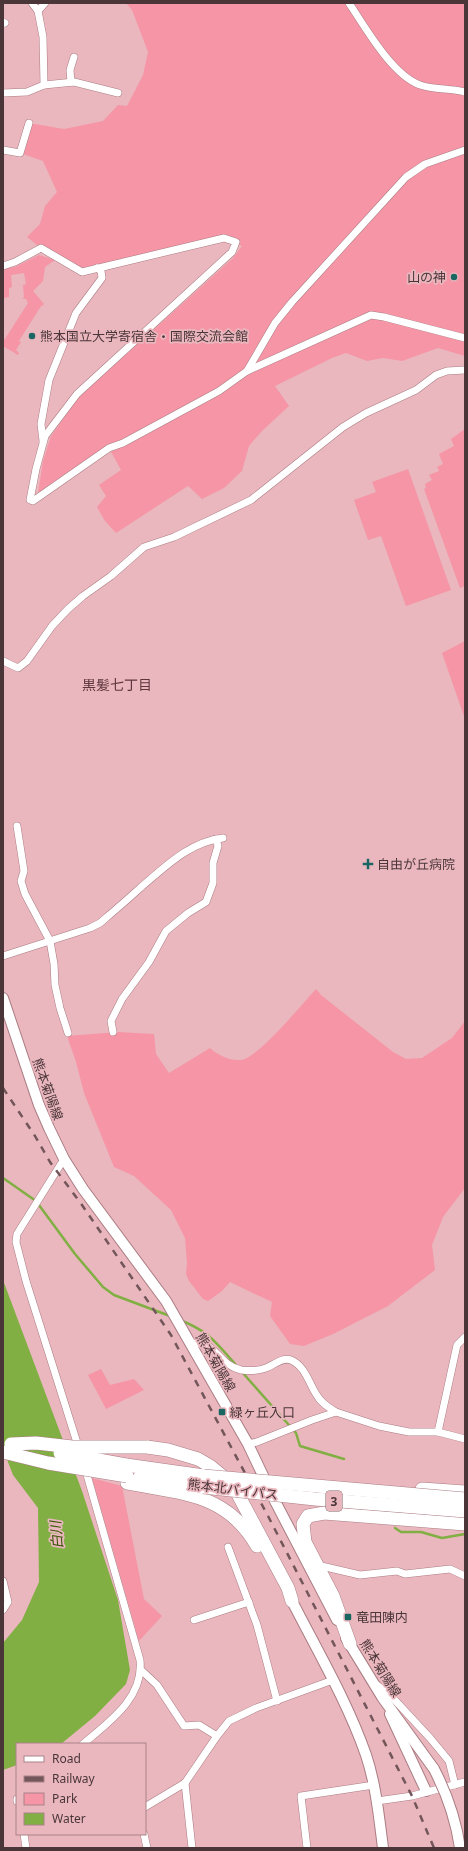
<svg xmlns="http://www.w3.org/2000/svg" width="468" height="1851" font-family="'Noto Sans','Noto Sans JP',sans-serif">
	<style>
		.green { fill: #f595a6 }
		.water { fill: #81af43 }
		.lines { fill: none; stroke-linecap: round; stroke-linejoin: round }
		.stream { stroke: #81af43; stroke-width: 2.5 }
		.street-casing { stroke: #ab7c83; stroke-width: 8 }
		.secondary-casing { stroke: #ab7c83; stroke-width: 12 }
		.highway-casing { stroke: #ab7c83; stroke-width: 14 }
		.street { stroke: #fff; stroke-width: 7 }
		.secondary { stroke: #fff; stroke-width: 10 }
		.highway { stroke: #fff; stroke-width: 13 }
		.rail { stroke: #72565a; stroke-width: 2.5; stroke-dasharray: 7 7; stroke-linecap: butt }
		.secondary-bridge-casing { stroke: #ab7c83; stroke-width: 12; stroke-linecap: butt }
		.highway-bridge-casing { stroke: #ab7c83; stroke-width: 14; stroke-linecap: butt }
		.secondary-bridge { stroke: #fff; stroke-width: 10 }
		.highway-bridge { stroke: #fff; stroke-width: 13 }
		.poi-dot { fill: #1a6662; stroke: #eab7be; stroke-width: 1.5 }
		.labels { text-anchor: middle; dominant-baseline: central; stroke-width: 3.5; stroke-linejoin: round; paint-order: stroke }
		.shield { fill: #eab7be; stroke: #7a5d61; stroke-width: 1 }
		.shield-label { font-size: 12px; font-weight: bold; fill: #4a3639 }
		.poi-label { font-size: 13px; fill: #4a3639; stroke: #eab7be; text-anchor: start }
		.street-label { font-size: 13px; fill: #4a3639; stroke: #eab7be }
		.neighbourhood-label { font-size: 14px; fill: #5f363d; stroke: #eab7be }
		.water-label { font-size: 14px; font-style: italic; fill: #375405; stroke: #eab7be }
	</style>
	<rect width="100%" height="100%" fill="#eab7be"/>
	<!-- green -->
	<g class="green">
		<path d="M 126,3 L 465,3 L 465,356 L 438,348 L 402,361 L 383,358 L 367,361 L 346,353 L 332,358 L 275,386 L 289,406 L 261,432 L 249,446 L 242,471 L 224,488 L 202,499 L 188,486 L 116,533 L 105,521 L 97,507 L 106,496 L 99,485 L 121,470 L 109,448 L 69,471 L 38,493 L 43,461 L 51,436 L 79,397 L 233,258 L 242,246 L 224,238 L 82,272 L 41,248 L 27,237 L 40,224 L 45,206 L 57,192 L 43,161 L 20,153 L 29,123 L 64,129 L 103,121 L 118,105 L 127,106 L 143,75 L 148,52 L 132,10 Z"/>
		<path d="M 39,255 L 55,260 L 45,267 L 43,281 L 33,291 L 44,304 L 42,306 L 41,306 L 19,341 L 21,342 L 16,350 L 19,353 L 18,355 L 3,346 L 3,342 L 28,303 L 26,299 L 22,298 L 24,297 L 23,285 L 26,284 L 24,273 L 11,275 L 12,287 L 9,288 L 9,297 L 4,298 L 3,269 L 15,267 Z"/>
		<path d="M 465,429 L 465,586 L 460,588 L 424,489 L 426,488 L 425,484 L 432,480 L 429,475 L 439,471 L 437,467 L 443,464 L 439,454 L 454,446 L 451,439 Z"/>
		<path d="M 408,469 L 451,590 L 406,606 L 381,536 L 368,540 L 354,500 L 376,492 L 372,482 Z"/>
		<path d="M 465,641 L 465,719 L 442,653 Z"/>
		<path d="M 316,989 L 321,995 L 393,1052 L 406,1059 L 422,1058 L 452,1038 L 465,1021 L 465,1188 L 443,1217 L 432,1245 L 435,1270 L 388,1306 L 333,1334 L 304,1346 L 290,1344 L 270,1316 L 272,1302 L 230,1282 L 222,1291 L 208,1301 L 203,1299 L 189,1281 L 186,1274 L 187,1263 L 185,1238 L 171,1210 L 134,1176 L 114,1167 L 84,1093 L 76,1062 L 67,1036 L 118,1032 L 154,1034 L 156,1054 L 169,1073 L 210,1048 C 218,1055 230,1061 241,1060 C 257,1059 303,1003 316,989 Z"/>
		<path d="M 101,1369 L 110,1385 L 134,1379 L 144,1390 L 106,1409 L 88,1375 Z"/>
		<path d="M 92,1478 L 122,1486 L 144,1599 L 162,1616 L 139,1641 Z"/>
	</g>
	<!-- water -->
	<path class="water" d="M 3,1280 L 82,1491 L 118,1600 L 130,1670 L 126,1684 L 95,1716 L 61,1744 L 17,1744 L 17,1765 L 3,1770 L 3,1643 L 22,1620 L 39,1582 L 38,1508 L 13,1475 L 3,1449 Z"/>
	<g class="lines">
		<!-- stream -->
		<g class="stream">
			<path d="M 3,1178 L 36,1201 L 75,1254 L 103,1287 L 114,1295 L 170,1316"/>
			<path d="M 180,1320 C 210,1332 215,1342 236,1365"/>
			<path d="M 242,1372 L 296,1433 L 300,1446 L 344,1459"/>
			<path d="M 395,1528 L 401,1532 L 421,1532 L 442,1538 L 465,1534"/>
		</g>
		<defs>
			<g id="street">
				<path d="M 32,3 L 38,11"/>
				<path d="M 349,3 C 365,27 392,75 420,85 C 434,90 450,88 465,92"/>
				<path d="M 3,22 L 5,23"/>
				<path d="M 71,82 L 70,70 L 74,57"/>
				<path d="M 44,85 L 74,82 L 118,93"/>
				<path d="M 3,93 L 27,92 L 44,85 L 43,37 L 38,11 L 45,3"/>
				<path d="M 3,150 L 20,153 L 29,123"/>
				<path d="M 3,266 L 15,262 L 41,248 L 82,272 L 224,238 L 236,242 L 232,252 L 77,394 L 45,436 L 36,469 L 30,500 L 33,501 L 109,448 L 123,443 L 219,391 L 247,371 L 371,315 L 384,317 L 465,338"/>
				<path d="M 247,371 L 275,323 L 292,302 L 406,177 L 425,164 L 465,150"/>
				<path d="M 43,441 L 41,424 L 49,380 L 76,313 L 102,278 L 101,271 L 97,268"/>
				<path d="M 3,661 L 18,668 L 27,661 L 52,626 L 68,609 L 83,596 L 111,576 L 144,547 L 174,537 L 251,500 L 343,427 L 366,413 L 416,390 L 436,375 L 447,371 L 465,370"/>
				<path d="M 17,826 L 24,871 L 21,881 L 25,894 L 50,941 L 54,964 L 55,985 L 60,1008 L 68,1033"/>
				<path d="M 3,956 L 90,928 L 100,923 C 114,911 127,900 140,888 C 165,867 189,842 223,838"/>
				<path d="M 113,1032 L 111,1021 L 122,999 L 149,962 L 166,931 L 188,913 L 206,902 L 213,883 L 213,863 L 218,846 L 216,839"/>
				<path d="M 64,1159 L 17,1234 L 16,1242 L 26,1281 L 79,1449"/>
				<path d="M 190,1344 C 216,1338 216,1364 241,1370 C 249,1371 258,1371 266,1368 C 274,1365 282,1357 291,1360 C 305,1366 309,1383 316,1394 C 321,1403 328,1407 336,1412"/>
				<path d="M 438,1432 L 457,1345 L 465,1337"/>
				<path d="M 248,1444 L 257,1442 L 312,1420 L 336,1412 L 379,1426 L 409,1432 L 438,1432 L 465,1439"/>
				<path d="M 228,1547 L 257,1625 L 277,1701"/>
				<path d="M 317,1565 L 360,1575 L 397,1571 L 405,1574 L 450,1569 L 465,1576"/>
				<path d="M 3,1581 L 8,1602 L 3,1610"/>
				<path d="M 194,1620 L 249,1602"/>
				<path d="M 141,1670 L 157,1685 L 184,1726 L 199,1725 L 217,1736"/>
				<path d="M 377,1685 L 391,1696 L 430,1738 L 449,1761 L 455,1785"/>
				<path d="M 83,1744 C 109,1722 144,1698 140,1660 L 85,1468"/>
				<path d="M 185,1783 L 192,1848"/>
				<path d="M 17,1799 L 17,1801"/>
				<path d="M 377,1801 L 412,1796 L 465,1782"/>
				<path d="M 145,1807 L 185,1783 L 217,1736 L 229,1721 L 256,1708 L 333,1680"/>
				<path d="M 24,1834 L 26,1848"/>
				<path d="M 144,1834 L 147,1848"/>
				<path d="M 307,1848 L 301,1796 L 374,1785"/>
			</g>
			<g id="secondary">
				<path d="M 3,998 L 39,1105 L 49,1128 L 64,1159 L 83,1189 L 166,1301 L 248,1444 L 276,1503 L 337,1620"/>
				<path d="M 292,1601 C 318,1652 347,1701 366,1755 C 376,1785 379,1817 383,1848"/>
				<path d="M 346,1638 L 382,1697 L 434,1769"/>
				<path d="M 390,1714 L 426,1791"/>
			</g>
			<g id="highway">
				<path d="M 147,1447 L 168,1450 L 198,1459 L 210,1466 L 233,1485 L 288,1588 L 292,1601"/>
				<path d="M 126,1465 L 204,1476"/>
				<path d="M 139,1478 L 203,1487"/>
				<path d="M 127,1483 C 181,1494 226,1492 257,1546"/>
				<path d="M 422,1489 L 465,1492"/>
				<path d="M 350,1644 L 333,1596 L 305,1542 L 303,1524 L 308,1516 L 324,1513 L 465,1524"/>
			</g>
		</defs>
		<!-- street casing -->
		<use href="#street" class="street-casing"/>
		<!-- secondary casing -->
		<use href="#secondary" class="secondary-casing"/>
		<!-- highway casing -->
		<use href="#highway" class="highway-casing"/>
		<!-- street -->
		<use href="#street" class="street"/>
		<!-- secondary -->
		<use href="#secondary" class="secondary"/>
		<!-- highway -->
		<use href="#highway" class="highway"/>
		<!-- rail -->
		<path class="rail" d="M 3,1088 L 35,1136 L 50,1162 L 82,1205 L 171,1335 L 268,1516 L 412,1796 L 434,1848"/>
		<defs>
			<path id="secondary-bridge" d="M 434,1769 C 447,1794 456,1820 460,1848"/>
			<g id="highway-bridge">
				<path d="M 11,1444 L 36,1443 L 72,1447 L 147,1447"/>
				<path d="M 3,1452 L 48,1463 L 127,1476"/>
				<path d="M 60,1453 L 126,1465"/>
				<path d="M 204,1476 L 465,1499"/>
				<path d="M 203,1487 L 315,1499 L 465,1511"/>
			</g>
		</defs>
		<!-- secondary-bridge casing -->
		<use href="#secondary-bridge" class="secondary-bridge-casing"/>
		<!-- highway-bridge casing -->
		<use href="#highway-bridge" class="highway-bridge-casing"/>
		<!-- secondary-bridge -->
		<use href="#secondary-bridge" class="secondary-bridge"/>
		<!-- highway-bridge -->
		<use href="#highway-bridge" class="highway-bridge"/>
	</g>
	<!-- markers -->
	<g class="poi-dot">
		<circle cx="454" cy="277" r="4"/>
		<circle cx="32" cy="336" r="4"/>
		<path d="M366 858h4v4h4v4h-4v4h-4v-4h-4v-4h4z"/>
		<rect x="218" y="1408" width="8" height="8" rx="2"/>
		<rect x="344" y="1613" width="8" height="8" rx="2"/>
	</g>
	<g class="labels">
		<!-- shield labels -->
		<rect class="shield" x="326" y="1491" width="16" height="20" rx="3"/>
		<g class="shield-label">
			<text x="334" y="1501">3</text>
		</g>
		<!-- poi labels -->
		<g class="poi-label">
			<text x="446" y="277" text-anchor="end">山の神</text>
			<text x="40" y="336">熊本国立大学寄宿舎・国際交流会館</text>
			<text x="377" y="864">自由が丘病院</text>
			<text x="230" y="1412">緑ヶ丘入口</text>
			<text x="356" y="1617">竜田陳内</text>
		</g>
		<!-- street labels -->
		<g class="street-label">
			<text transform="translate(48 1089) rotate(70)">熊本菊陽線</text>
			<text transform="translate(216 1362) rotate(60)">熊本菊陽線</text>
			<text transform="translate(233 1489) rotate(7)">熊本北バイパス</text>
			<text transform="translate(381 1668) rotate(58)">熊本菊陽線</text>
		</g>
		<!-- neighbourhood labels -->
		<g class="neighbourhood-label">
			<text x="117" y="684">黒髪七丁目</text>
		</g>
		<!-- water labels -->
		<g class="water-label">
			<text transform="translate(56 1535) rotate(-95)">白川</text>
		</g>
	</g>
	<!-- border -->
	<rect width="468" height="1851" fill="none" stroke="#4a3639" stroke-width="8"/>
	<!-- legend -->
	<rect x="16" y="1743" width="130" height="92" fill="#eab7be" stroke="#aa8389"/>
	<rect x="24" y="1756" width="20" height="6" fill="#ffffff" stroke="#aa8389"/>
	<text x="52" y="1763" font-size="12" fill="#4a3639">Road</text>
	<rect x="24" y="1776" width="20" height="6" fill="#72565a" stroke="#aa8389"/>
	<text x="52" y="1783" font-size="12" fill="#4a3639">Railway</text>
	<rect x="24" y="1793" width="20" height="12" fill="#f595a6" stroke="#aa8389"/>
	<text x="52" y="1803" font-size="12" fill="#4a3639">Park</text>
	<rect x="24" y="1813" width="20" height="12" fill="#81af43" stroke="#aa8389"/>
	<text x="52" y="1823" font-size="12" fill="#4a3639">Water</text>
</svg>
